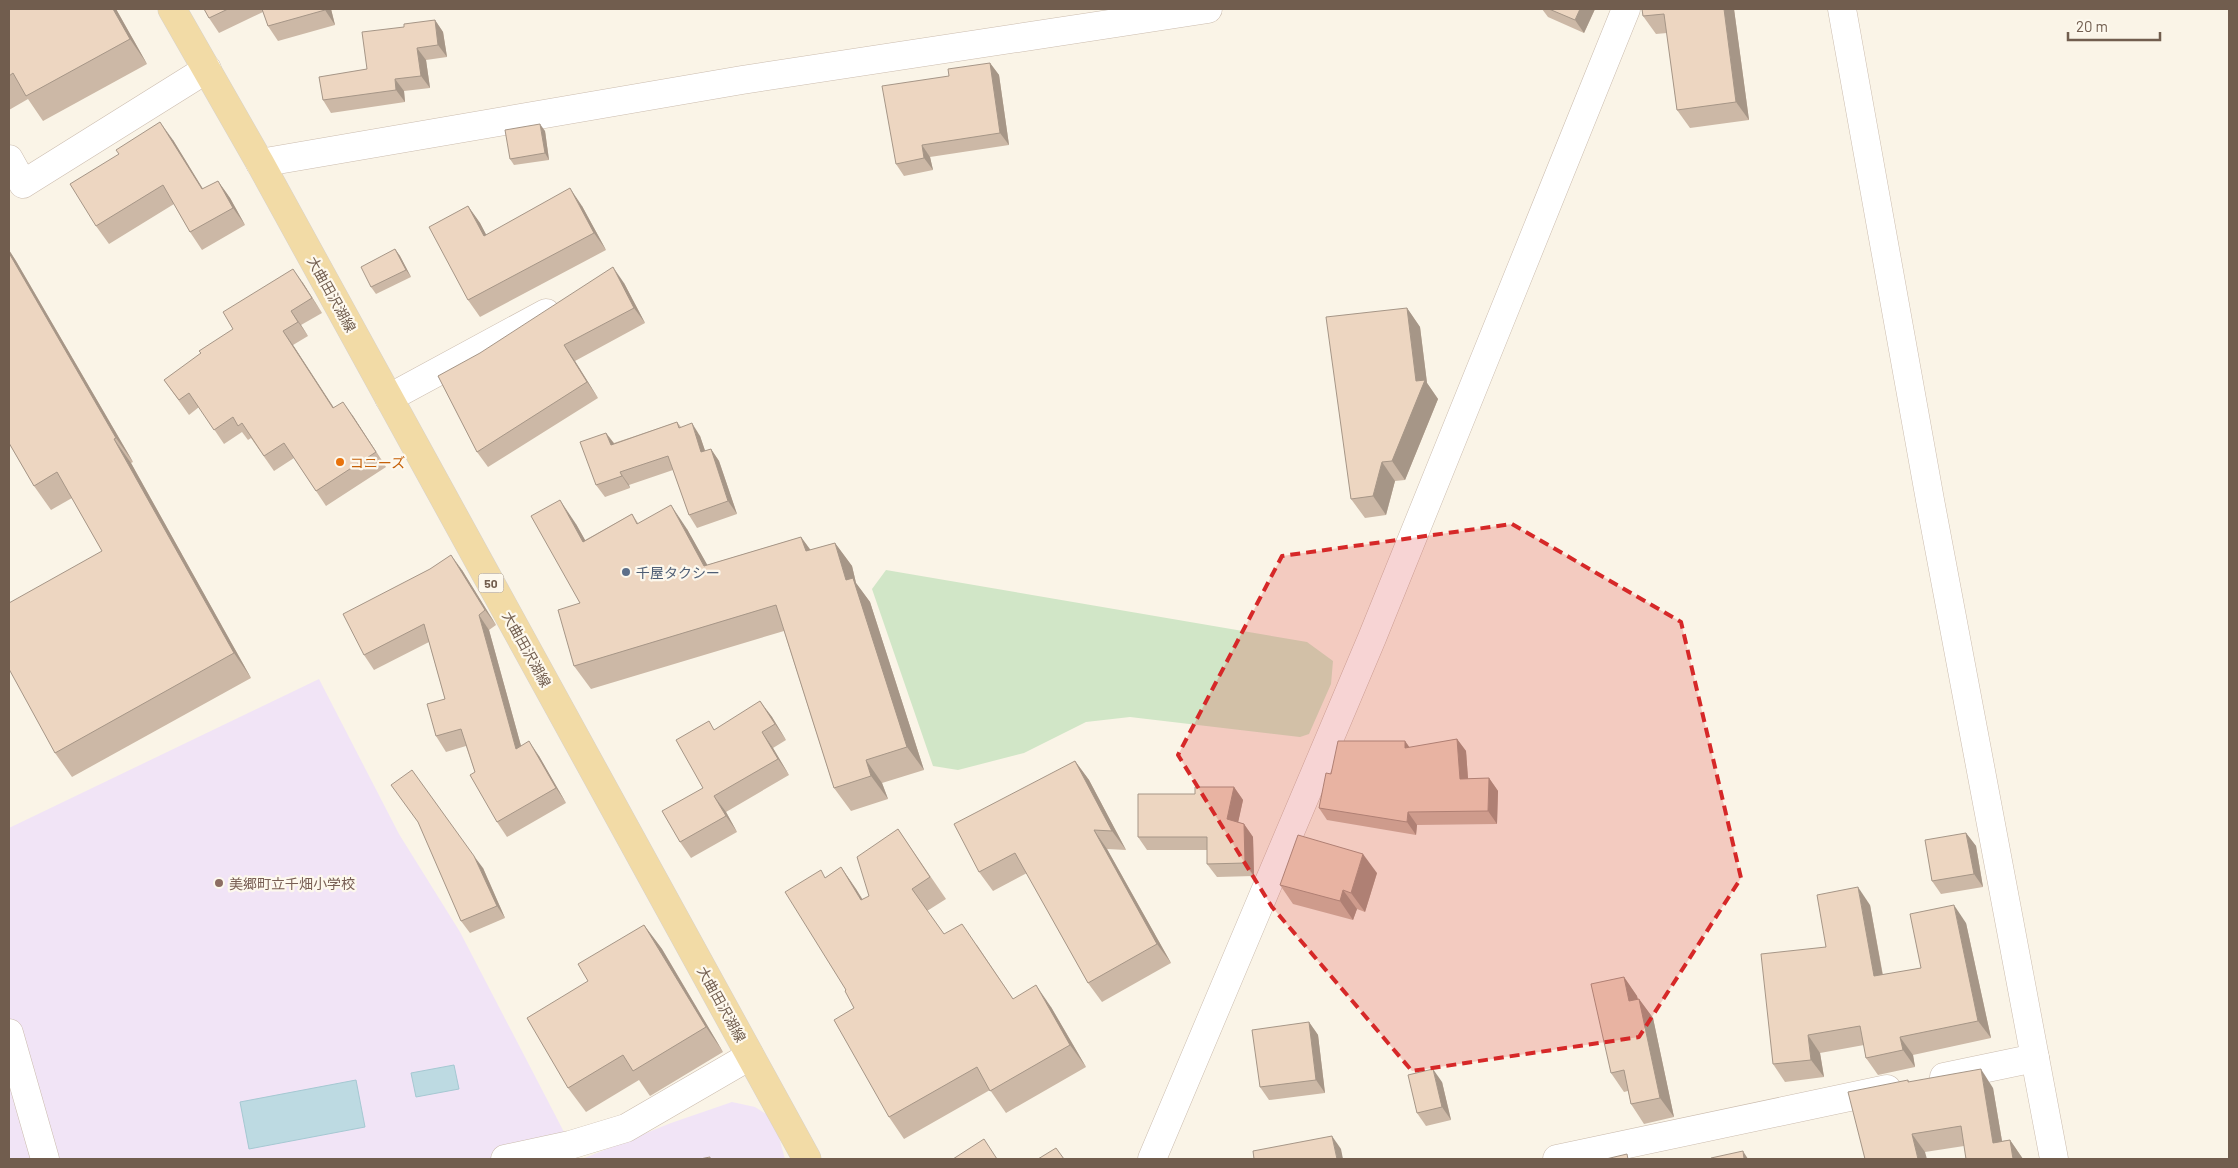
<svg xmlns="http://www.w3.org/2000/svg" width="2238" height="1168" font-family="Barlow,'Noto Sans JP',sans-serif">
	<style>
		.education { fill: #f1e4f6 }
		.green { fill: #d1e6c7 }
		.water { fill: #bddae2; stroke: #a5c8d2 }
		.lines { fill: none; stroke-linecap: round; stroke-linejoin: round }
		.street-casing { stroke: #cbbcae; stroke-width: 29 }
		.primary-casing { stroke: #d7d2cd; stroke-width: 29 }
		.street { stroke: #fff; stroke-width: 28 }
		.primary { stroke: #f2dba6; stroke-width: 28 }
		.wall { fill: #ccb8a6 }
		.shaded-wall { fill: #a69687 }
		.building { fill: #edd6c1; stroke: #a69687 }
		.marked { fill: #d62828; fill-opacity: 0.2; stroke: #d62828; stroke-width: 4; stroke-dasharray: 10 6; stroke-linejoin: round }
		.food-dot { fill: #e8710a; stroke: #fdf8ed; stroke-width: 2 }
		.service-dot { fill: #5c6f8a; stroke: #fdf8ed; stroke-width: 2 }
		.education-dot { fill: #8d6e63; stroke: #fdf8ed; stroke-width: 2 }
		.labels { text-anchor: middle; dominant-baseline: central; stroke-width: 4.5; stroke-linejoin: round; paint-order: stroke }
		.shield { fill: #fdf8ed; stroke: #9b8c7e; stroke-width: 1 }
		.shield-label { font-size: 12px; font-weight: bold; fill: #715d4e }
		.street-label { font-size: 14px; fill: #715d4e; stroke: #fdf8ed }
		.food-label { font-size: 14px; fill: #c56008; stroke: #fdf8ed; text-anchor: start }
		.service-label { font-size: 14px; fill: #4e5e75; stroke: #fdf8ed; text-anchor: start }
		.education-label { font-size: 14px; fill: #785e54; stroke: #fdf8ed; text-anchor: start }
	</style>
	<rect width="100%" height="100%" fill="#faf4e7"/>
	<!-- education -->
	<g class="education">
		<path d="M 319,679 L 399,834 L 460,932 L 578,1159 L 9,1159 L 9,828 Z"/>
		<path d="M 732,1102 L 755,1107 L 774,1119 L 785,1159 L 582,1159 L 671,1123 Z"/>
	</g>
	<!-- green -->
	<path class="green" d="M 886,570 L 1307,642 L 1333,661 L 1331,684 L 1309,734 L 1300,737 L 1130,717 L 1086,722 L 1024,753 L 958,770 L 933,766 L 872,589 Z"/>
	<!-- water -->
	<g class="water">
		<path d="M 454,1065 L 459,1089 L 416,1097 L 411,1073 Z"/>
		<path d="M 356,1080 L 365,1127 L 249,1149 L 240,1102 Z"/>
	</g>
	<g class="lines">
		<defs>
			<g id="street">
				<path d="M 1842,9 L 1930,500 L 2054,1159"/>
				<path d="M 9,159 L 23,184 L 207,69"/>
				<path d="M 260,163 L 742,80 L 1208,9"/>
				<path d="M 389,398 L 546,313"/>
				<path d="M 9,1033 L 45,1159"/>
				<path d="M 1944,1077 L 2035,1058"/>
				<path d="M 505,1159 L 570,1145 L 626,1128 L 750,1056"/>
				<path d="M 1152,1159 L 1372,638 L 1626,9"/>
				<path d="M 1557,1159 L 1887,1089"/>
			</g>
			<path id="primary" d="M 172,9 L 260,163 L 807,1159"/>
		</defs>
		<!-- street casing -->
		<use href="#street" class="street-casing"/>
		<!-- primary casing -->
		<use href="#primary" class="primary-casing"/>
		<!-- street -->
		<use href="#street" class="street"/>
		<!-- primary -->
		<use href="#primary" class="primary"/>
	</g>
	<!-- wall -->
	<g class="wall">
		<path d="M 9,9 L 116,9 L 147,64 L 43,121 L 28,99 L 9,110 Z"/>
		<path d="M 204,9 L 331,9 L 335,25 L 278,41 L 268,26 L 263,12 L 219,33 L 209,18 Z"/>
		<path d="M 1542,9 L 1595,9 L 1584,33 L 1548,17 Z"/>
		<path d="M 1642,9 L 1734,9 L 1749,120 L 1690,128 L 1677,110 L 1667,33 L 1656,34 L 1643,16 Z"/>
		<path d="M 435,20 L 443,32 L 447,57 L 426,60 L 430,88 L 404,91 L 405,102 L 331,113 L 323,100 L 367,69 L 404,27 Z"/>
		<path d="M 990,63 L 999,75 L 1009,145 L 930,157 L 933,170 L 904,176 L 896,164 L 949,76 Z"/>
		<path d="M 545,131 L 549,160 L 514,165 L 510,159 Z"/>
		<path d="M 173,140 L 203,189 L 218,181 L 230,198 L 245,225 L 202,250 L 190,232 L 174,204 L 109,244 L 96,226 Z"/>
		<path d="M 468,206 L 480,223 L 486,235 L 582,206 L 606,250 L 480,317 L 468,300 Z"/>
		<path d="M 395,249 L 400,256 L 411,277 L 376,294 L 371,287 Z"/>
		<path d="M 9,250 L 16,261 L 133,462 L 131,463 L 251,678 L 72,777 L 55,753 L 102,551 L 72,498 L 51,510 L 34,486 L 9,443 Z"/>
		<path d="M 303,283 L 322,313 L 301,325 L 308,336 L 293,345 L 334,408 L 353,416 L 386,467 L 326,506 L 294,458 L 274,471 L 251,438 L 248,440 L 242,432 L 224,444 L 199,407 L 189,415 L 164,380 Z"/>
		<path d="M 624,283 L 645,323 L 575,361 L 598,398 L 488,467 L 477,452 L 438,376 Z"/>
		<path d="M 1407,308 L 1420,327 L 1427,383 L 1438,399 L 1405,480 L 1395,481 L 1386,515 L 1365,518 L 1351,499 Z"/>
		<path d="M 677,422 L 681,427 L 700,436 L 705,451 L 711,449 L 719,461 L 737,514 L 697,528 L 689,515 L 673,470 L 629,485 L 630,488 L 605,497 L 596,485 L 606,433 L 614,443 Z"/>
		<path d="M 632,514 L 638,523 L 687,529 L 707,565 L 801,537 L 810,550 L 835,543 L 852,566 L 856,583 L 870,602 L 924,770 L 882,783 L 888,799 L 851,811 L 834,788 L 784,631 L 591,689 L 574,666 L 580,603 L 576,524 L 585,540 Z"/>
		<path d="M 462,570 L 496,625 L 489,630 L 521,746 L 539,756 L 566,803 L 507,837 L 497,822 L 475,772 L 466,746 L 446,752 L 436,736 L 445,699 L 429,642 L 374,670 L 364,655 Z"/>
		<path d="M 760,701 L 772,717 L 786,740 L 773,748 L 789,775 L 726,812 L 737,832 L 691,858 L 680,842 L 703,788 Z"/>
		<path d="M 1457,739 L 1466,751 L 1468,779 L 1489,778 L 1498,791 L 1497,824 L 1417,825 L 1416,835 L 1327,820 L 1319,808 L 1331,774 L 1405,741 L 1410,748 Z"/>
		<path d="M 1075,761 L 1089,780 L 1126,850 L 1107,849 L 1171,963 L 1102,1002 L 1088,983 L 1027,873 L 993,891 L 979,872 Z"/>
		<path d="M 1234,787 L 1243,800 L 1238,822 L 1244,824 L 1253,837 L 1254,876 L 1217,877 L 1207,864 L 1207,850 L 1147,850 L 1138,837 L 1195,794 Z"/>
		<path d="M 898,829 L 946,899 L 927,911 L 944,934 L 977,945 L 1013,999 L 1051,1007 L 1086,1067 L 1006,1113 L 990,1090 L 904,1139 L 889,1117 L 854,1008 L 846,990 L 826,877 L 841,867 L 856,889 L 863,900 L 869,896 Z"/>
		<path d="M 1966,833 L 1976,846 L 1983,887 L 1941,894 L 1932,881 Z"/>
		<path d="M 483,868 L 505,918 L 470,933 L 461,921 Z"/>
		<path d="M 1377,873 L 1365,912 L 1357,909 L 1353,920 L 1293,904 L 1280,885 Z"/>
		<path d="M 1870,905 L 1883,975 L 1921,968 L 1966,923 L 1991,1038 L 1913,1055 L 1915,1067 L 1878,1075 L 1866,1058 L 1864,1045 L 1820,1053 L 1824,1077 L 1785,1082 L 1773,1064 L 1826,947 Z"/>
		<path d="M 644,925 L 662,949 L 723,1052 L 650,1096 L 639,1080 L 586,1112 L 568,1088 L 588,981 Z"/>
		<path d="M 1624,977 L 1637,996 L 1638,999 L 1639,999 L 1653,1018 L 1674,1117 L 1644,1124 L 1631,1104 L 1628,1091 L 1624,1092 L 1611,1073 Z"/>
		<path d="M 1309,1022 L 1318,1035 L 1325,1093 L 1269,1100 L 1260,1087 Z"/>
		<path d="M 1908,1080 L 1909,1082 L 1993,1088 L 2002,1141 L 2010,1140 L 2023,1159 L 1964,1146 L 1925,1152 L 1865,1159 Z"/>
		<path d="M 1442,1082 L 1451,1120 L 1426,1126 L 1417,1113 Z"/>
	</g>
	<!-- shaded-wall -->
	<g class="shaded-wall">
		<path d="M 113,9 L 116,9 L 147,64 L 130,39 Z"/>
		<path d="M 324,9 L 331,9 L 335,25 L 325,10 Z"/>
		<path d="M 1580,9 L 1595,9 L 1584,33 L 1575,20 Z"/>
		<path d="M 1724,9 L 1734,9 L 1749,120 L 1736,102 Z"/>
		<path d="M 435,20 L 443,32 L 447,57 L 438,45 Z"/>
		<path d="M 417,48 L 426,60 L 430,88 L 421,76 Z"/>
		<path d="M 990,63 L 999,75 L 1009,145 L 1000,133 Z"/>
		<path d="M 395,79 L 404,91 L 405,102 L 396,90 Z"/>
		<path d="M 160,122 L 173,140 L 214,207 L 202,189 Z"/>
		<path d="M 540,124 L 545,131 L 549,160 L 545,153 Z"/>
		<path d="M 922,145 L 930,157 L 933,170 L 924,158 Z"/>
		<path d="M 218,181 L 230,198 L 245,225 L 233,208 Z"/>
		<path d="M 570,188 L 582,206 L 606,250 L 594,233 Z"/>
		<path d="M 468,206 L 480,223 L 496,253 L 484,236 Z"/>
		<path d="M 395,249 L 400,256 L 411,277 L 406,270 Z"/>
		<path d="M 9,250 L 16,261 L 133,462 L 116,438 L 9,253 Z"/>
		<path d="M 613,267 L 624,283 L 645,323 L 634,308 Z"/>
		<path d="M 293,269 L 303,283 L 322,313 L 312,298 Z"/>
		<path d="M 1407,308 L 1420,327 L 1427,383 L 1438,399 L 1405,480 L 1392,461 L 1416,381 Z"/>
		<path d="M 291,311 L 301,325 L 308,336 L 298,322 Z"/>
		<path d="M 283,331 L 293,345 L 343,422 L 333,408 Z"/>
		<path d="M 564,345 L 575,361 L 598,398 L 587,382 Z"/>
		<path d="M 343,402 L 353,416 L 386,467 L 376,452 Z"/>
		<path d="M 692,423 L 700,436 L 710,465 L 701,452 Z"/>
		<path d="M 606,433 L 615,445 L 611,445 Z"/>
		<path d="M 114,439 L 131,463 L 251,678 L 234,653 Z"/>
		<path d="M 711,449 L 719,461 L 737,514 L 728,501 Z"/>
		<path d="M 1382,462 L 1395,481 L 1386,515 L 1373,496 Z"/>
		<path d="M 620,472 L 629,485 L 630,488 L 622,476 Z"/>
		<path d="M 560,500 L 576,524 L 599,565 L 583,542 Z"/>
		<path d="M 671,505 L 687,529 L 721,589 L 704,566 Z"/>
		<path d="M 801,537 L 818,560 L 806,551 Z"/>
		<path d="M 835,543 L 852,566 L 856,583 L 870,602 L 924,770 L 907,747 L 846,580 Z"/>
		<path d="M 451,555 L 462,570 L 496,625 L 485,610 Z"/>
		<path d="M 479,615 L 489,630 L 526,764 L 516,749 Z"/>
		<path d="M 760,701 L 772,717 L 786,740 L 775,724 Z"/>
		<path d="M 762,732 L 773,748 L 789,775 L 778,759 Z"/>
		<path d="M 1457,739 L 1466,751 L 1469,792 L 1460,779 Z"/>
		<path d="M 529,741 L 539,756 L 566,803 L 556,788 Z"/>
		<path d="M 1405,741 L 1414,754 L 1405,748 Z"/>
		<path d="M 866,760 L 882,783 L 888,799 L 871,776 Z"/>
		<path d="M 1075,761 L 1089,780 L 1126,850 L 1112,831 Z"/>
		<path d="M 1489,778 L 1498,791 L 1497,824 L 1488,811 Z"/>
		<path d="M 1234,787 L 1243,800 L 1236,832 L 1227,819 Z"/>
		<path d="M 714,796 L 726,812 L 737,832 L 726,816 Z"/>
		<path d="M 1408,812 L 1417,825 L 1416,835 L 1407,822 Z"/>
		<path d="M 1244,824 L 1253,837 L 1254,876 L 1245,863 Z"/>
		<path d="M 1094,830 L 1107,849 L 1171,963 L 1157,944 Z"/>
		<path d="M 1966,833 L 1976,846 L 1983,887 L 1974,874 Z"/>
		<path d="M 1363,854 L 1377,873 L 1365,912 L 1351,893 Z"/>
		<path d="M 474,856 L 483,868 L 505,918 L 497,906 Z"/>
		<path d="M 841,867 L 856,889 L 876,922 L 861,900 Z"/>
		<path d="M 1858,887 L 1870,905 L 1886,994 L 1874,976 Z"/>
		<path d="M 1343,890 L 1357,909 L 1353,920 L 1340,901 Z"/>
		<path d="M 1954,905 L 1966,923 L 1991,1038 L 1978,1021 Z"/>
		<path d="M 644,925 L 662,949 L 723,1052 L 706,1027 Z"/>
		<path d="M 1624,977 L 1637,996 L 1642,1020 L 1629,1001 Z"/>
		<path d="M 1036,985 L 1051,1007 L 1086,1067 L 1070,1045 Z"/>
		<path d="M 1639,999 L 1653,1018 L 1674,1117 L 1660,1098 Z"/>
		<path d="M 1309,1022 L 1318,1035 L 1325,1093 L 1316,1080 Z"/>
		<path d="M 1808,1035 L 1820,1053 L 1824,1077 L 1811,1060 Z"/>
		<path d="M 1900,1037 L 1913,1055 L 1915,1067 L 1903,1050 Z"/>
		<path d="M 1433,1069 L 1442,1082 L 1451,1120 L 1442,1107 Z"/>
		<path d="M 1981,1069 L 1993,1088 L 2005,1159 L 1993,1143 Z"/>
		<path d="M 1912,1134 L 1925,1152 L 1927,1159 L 1918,1159 Z"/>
		<path d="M 1332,1136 L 1341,1149 L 1343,1159 L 1337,1159 Z"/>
		<path d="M 2010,1140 L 2023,1159 L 2013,1159 Z"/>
		<path d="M 1743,1151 L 1748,1159 L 1744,1159 Z"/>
	</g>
	<!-- building -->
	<g class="building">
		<path d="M 9,9 L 113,9 L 130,39 L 26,96 L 13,73 L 9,76 Z"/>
		<path d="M 204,9 L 228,9 L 209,18 Z"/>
		<path d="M 262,9 L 324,9 L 325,10 L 268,26 Z"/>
		<path d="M 1549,9 L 1580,9 L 1575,20 Z"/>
		<path d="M 1642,9 L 1724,9 L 1736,102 L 1677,110 L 1664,14 L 1643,16 Z"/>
		<path d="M 435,20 L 438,45 L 417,48 L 421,76 L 395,79 L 396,90 L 323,100 L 319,77 L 367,69 L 362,32 L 404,27 L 404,24 Z"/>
		<path d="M 990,63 L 1000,133 L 922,145 L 924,158 L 896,164 L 882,86 L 949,76 L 948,69 Z"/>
		<path d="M 160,122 L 202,189 L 218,181 L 233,208 L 190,232 L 163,185 L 96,226 L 70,184 L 119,154 L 116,150 Z"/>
		<path d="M 540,124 L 545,153 L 510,159 L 505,130 Z"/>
		<path d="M 570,188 L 594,233 L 468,300 L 429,227 L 468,206 L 484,236 Z"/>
		<path d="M 395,249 L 406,270 L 371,287 L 361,267 Z"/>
		<path d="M 9,253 L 116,438 L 114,439 L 234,653 L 55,753 L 9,669 L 9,603 L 102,551 L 57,472 L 34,486 L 9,443 Z"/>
		<path d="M 613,267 L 634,308 L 564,345 L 587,382 L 477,452 L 438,376 L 480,353 Z"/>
		<path d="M 293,269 L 312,298 L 291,311 L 298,322 L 283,331 L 333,408 L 343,402 L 376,452 L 316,491 L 284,443 L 264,456 L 242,423 L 238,426 L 233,417 L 214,430 L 189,393 L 179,400 L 164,380 L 201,353 L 199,351 L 233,329 L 223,312 Z"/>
		<path d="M 1407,308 L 1416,381 L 1425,380 L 1392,461 L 1382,462 L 1373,496 L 1351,499 L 1326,317 Z"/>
		<path d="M 677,422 L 679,428 L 692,423 L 701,452 L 711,449 L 728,501 L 689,515 L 668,456 L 620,472 L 622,476 L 596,485 L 580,442 L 606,433 L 611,445 Z"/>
		<path d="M 560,500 L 583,542 L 632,514 L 637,524 L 671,505 L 704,566 L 801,537 L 806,551 L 835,543 L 846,580 L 853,578 L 907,747 L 866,760 L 871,776 L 834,788 L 776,605 L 574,666 L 558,610 L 580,603 L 531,516 Z"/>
		<path d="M 451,555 L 485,610 L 479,615 L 516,749 L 529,741 L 556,788 L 497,822 L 470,775 L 475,772 L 461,729 L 436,736 L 427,704 L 445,699 L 424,624 L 364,655 L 343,614 L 430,569 Z"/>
		<path d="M 760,701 L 775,724 L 762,732 L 778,759 L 714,796 L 726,816 L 680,842 L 662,811 L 703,788 L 676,740 L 709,721 L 714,730 Z"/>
		<path d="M 1457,739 L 1460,779 L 1489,778 L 1488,811 L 1408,812 L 1407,822 L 1319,808 L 1326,773 L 1331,774 L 1338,741 L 1405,741 L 1405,748 Z"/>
		<path d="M 1075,761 L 1112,831 L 1094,830 L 1157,944 L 1088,983 L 1015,853 L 979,872 L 954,824 Z"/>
		<path d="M 412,770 L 474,856 L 497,906 L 461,921 L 418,822 L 391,785 Z"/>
		<path d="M 1195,787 L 1234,787 L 1227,819 L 1244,824 L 1245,863 L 1207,864 L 1207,837 L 1138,837 L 1138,794 L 1195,794 Z"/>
		<path d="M 898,829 L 930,877 L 912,889 L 944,934 L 962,924 L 1013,999 L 1036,985 L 1070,1045 L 990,1091 L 977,1067 L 889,1117 L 834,1020 L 854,1008 L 845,991 L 846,990 L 785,892 L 821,870 L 825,878 L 841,867 L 861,900 L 869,896 L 857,857 Z"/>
		<path d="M 1966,833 L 1974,874 L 1932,881 L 1925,840 Z"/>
		<path d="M 1298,835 L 1363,854 L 1351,893 L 1343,890 L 1340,901 L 1280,885 Z"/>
		<path d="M 1858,887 L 1874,976 L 1921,968 L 1910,914 L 1954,905 L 1978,1021 L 1900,1037 L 1903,1050 L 1866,1058 L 1860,1026 L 1808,1035 L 1811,1060 L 1773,1064 L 1761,954 L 1826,947 L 1817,895 Z"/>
		<path d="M 644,925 L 706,1027 L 633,1071 L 623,1055 L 568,1088 L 527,1018 L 588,981 L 578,964 Z"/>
		<path d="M 1624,977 L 1629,1001 L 1639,999 L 1660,1098 L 1631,1104 L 1624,1070 L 1611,1073 L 1591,984 Z"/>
		<path d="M 1309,1022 L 1316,1080 L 1260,1087 L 1252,1030 Z"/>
		<path d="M 1433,1069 L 1442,1107 L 1417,1113 L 1408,1075 Z"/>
		<path d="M 1981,1069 L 1993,1143 L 2010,1140 L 2013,1159 L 1966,1159 L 1961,1126 L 1912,1134 L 1918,1159 L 1865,1159 L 1848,1092 L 1908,1080 L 1908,1082 Z"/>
		<path d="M 1332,1136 L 1337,1159 L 1254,1159 L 1253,1151 Z"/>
		<path d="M 984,1139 L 997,1159 L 953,1159 Z"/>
		<path d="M 1056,1148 L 1064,1159 L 1038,1159 Z"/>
		<path d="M 1743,1151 L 1744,1159 L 1711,1159 L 1711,1158 Z"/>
		<path d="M 1627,1154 L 1628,1159 L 1606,1159 Z"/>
		<path d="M 710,1157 L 710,1159 L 700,1159 Z"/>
	</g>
	<!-- marked area -->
	<path class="marked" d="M 1512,524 L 1681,622 L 1741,878 L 1639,1037 L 1412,1071 L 1272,907 L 1178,755 L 1282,556 Z"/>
	<!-- markers -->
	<circle class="food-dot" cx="340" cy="462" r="5"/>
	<circle class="service-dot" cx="626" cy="572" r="5"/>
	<circle class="education-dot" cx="219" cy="883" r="5"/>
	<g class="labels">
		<!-- shield labels -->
		<rect class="shield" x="478.5" y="573.5" width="25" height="19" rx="4"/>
		<g class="shield-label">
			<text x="491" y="583">50</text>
		</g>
		<!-- street labels -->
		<g class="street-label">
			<text transform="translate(332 294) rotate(61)">大曲田沢湖線</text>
			<text transform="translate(527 649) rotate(61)">大曲田沢湖線</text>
			<text transform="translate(722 1004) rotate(61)">大曲田沢湖線</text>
		</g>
		<!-- food labels -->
		<g class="food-label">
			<text x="350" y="462">コニーズ</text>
		</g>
		<!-- service labels -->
		<g class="service-label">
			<text x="636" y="572">千屋タクシー</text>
		</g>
		<!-- education labels -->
		<g class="education-label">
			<text x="229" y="883">美郷町立千畑小学校</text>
		</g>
	</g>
	<!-- border -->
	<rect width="2238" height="1168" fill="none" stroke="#715d4e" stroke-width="20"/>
	<!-- scale -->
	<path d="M2068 32v8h92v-8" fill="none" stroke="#715d4e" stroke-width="2.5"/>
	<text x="2076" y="32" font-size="15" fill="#715d4e" stroke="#fdf8ed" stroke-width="4" paint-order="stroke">20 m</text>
</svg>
